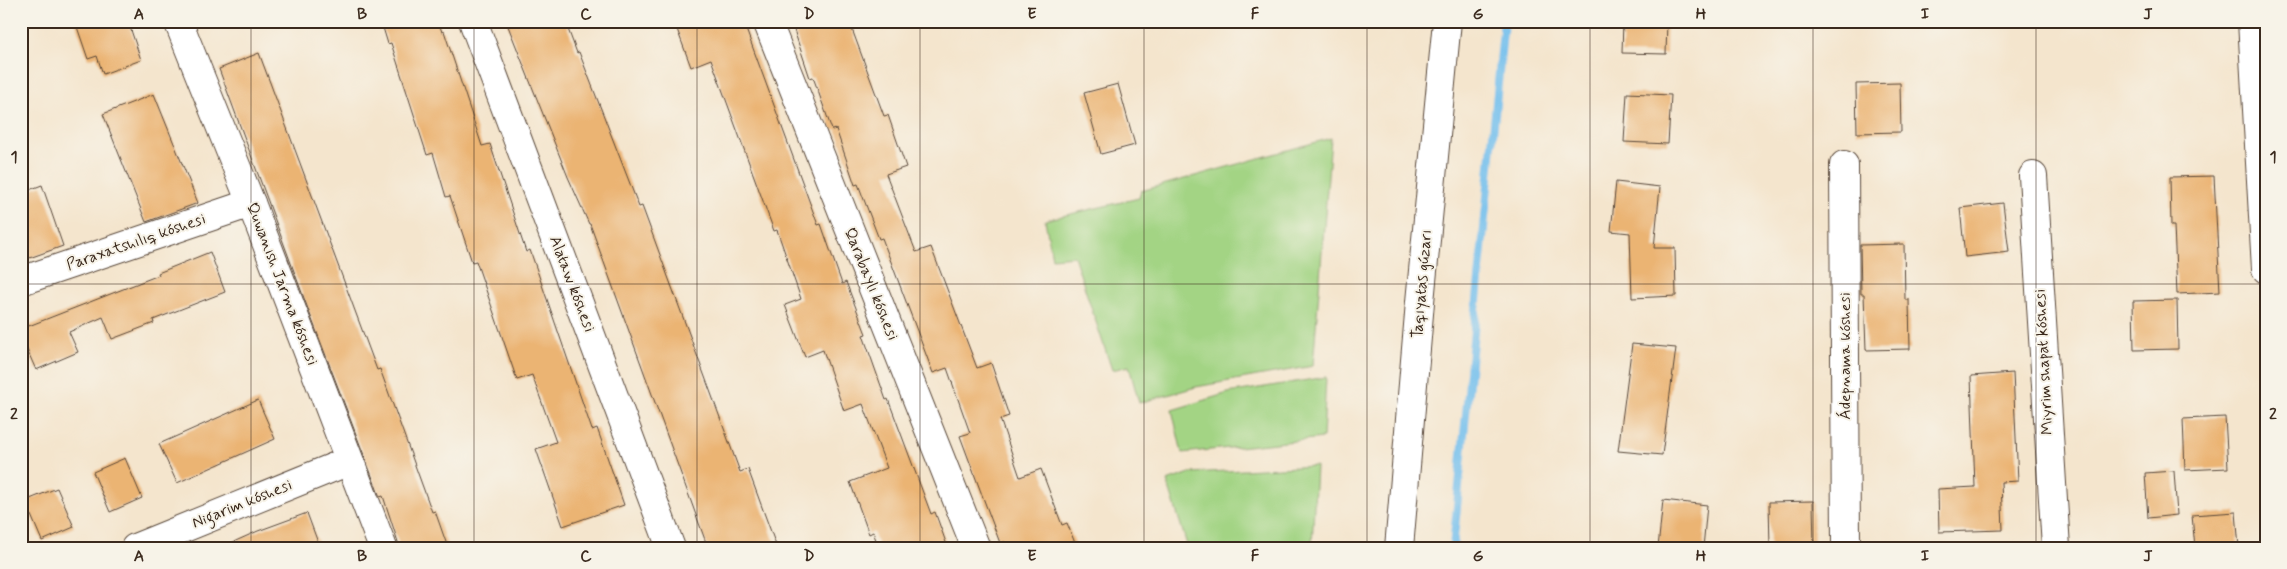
<svg xmlns="http://www.w3.org/2000/svg" width="2287" height="569" font-family="Mynerve,sans-serif">
	<style>
		.green { fill: #a3d484; stroke: #6f7f51 }
		.lines { fill: none; stroke-linecap: round; stroke-linejoin: round }
		.stream { stroke: #73bfed; stroke-width: 8 }
		.building { fill: #ebb473 }
		.minor-casing { stroke: #574638; stroke-width: 30 }
		.trunk-casing { stroke: #574638; stroke-width: 30 }
		.minor { stroke: #fff; stroke-width: 28 }
		.trunk { stroke: #fff; stroke-width: 28 }
		.grid { fill: none; stroke: #3b2a1e; stroke-width: 1; stroke-opacity: 0.55 }
		.labels { text-anchor: middle; dominant-baseline: central; stroke-width: 4; stroke-linejoin: round; paint-order: stroke }
		.street-label { font-size: 16px; fill: #3b2a1e; stroke: #f7f3e8 }
		.neatline { fill: none; stroke: #3b2a1e; stroke-width: 2 }
		.grid-label { font-size: 16px; text-anchor: middle; font-weight: bold; fill: #3b2a1e }
	</style>
	<rect width="100%" height="100%" fill="#f7f3e8"/>
	<filter id="ink" filterUnits="userSpaceOnUse"><feTurbulence type="fractalNoise" baseFrequency=".02" numOctaves="2"/><feDisplacementMap in="SourceGraphic" scale="10" xChannelSelector="R" yChannelSelector="G"/><feConvolveMatrix kernelMatrix="1 2 1 2 8 2 1 2 1" color-interpolation-filters="sRGB"/></filter>
	<filter id="wash" filterUnits="userSpaceOnUse"><feTurbulence type="fractalNoise" baseFrequency=".0096" numOctaves="4" result="noise"/><feDisplacementMap in="SourceGraphic" scale="20" xChannelSelector="R" yChannelSelector="G"/><feGaussianBlur stdDeviation="1.12" result="paint"/><feColorMatrix in="noise" values="0 0 0 0 0 0 0 0 0 0 0 0 0 0 0 0 0 1.4 0 .05"/><feComposite in="paint" operator="in"/></filter>
	<g filter="url(#wash)">
		<rect width="100%" height="100%" fill="#f4e5cd"/>
		<!-- green -->
		<g class="green">
			<path d="M 1331,138 L 1313,366 L 1196,387 L 1139,403 L 1129,366 L 1112,370 L 1074,256 L 1052,258 L 1045,220 L 1139,198 L 1141,191 Z"/>
			<path d="M 1326,377 L 1323,438 L 1182,453 L 1172,410 L 1228,393 Z"/>
			<path d="M 1316,466 L 1312,546 L 1188,548 L 1167,481 L 1190,473 Z"/>
		</g>
		<g class="lines">
			<!-- stream -->
			<path class="stream" d="M 1453,548 L 1504,21"/>
		</g>
		<g id="blocks">
			<!-- building -->
			<g class="building">
				<path d="M 75,21 L 128,21 L 141,60 L 103,74 L 97,56 L 88,59 Z"/>
				<path d="M 381,21 L 438,21 L 442,32 L 444,31 L 482,146 L 490,144 L 526,252 L 530,250 L 592,430 L 597,428 L 624,505 L 563,526 L 536,449 L 556,442 L 532,375 L 517,380 L 476,261 L 472,262 L 450,196 L 446,197 L 433,153 L 427,155 L 391,43 L 388,44 Z"/>
				<path d="M 506,21 L 565,21 L 577,53 L 579,52 L 639,207 L 642,206 L 740,472 L 748,469 L 777,548 L 708,548 L 590,224 L 589,224 L 568,177 Z"/>
				<path d="M 674,21 L 743,21 L 818,225 L 821,224 L 842,284 L 846,282 L 866,334 L 863,335 L 886,400 L 888,399 L 931,514 L 935,512 L 948,548 L 879,548 L 873,532 L 869,534 L 850,482 L 887,468 L 863,404 L 844,411 L 823,350 L 805,357 L 785,305 L 801,299 L 777,230 L 774,231 L 711,59 L 691,67 Z"/>
				<path d="M 791,21 L 849,21 L 884,116 L 888,115 L 906,167 L 886,174 L 916,252 L 931,247 L 977,368 L 991,363 L 1009,416 L 1000,419 L 1020,477 L 1041,469 L 1062,525 L 1067,523 L 1077,548 L 1007,548 L 1005,542 L 1000,543 L 960,436 L 970,433 L 947,368 L 933,373 L 882,238 L 879,239 L 858,184 L 855,185 L 836,129 L 832,130 L 813,77 L 810,78 Z"/>
				<path d="M 1623,21 L 1667,21 L 1666,54 L 1622,53 Z"/>
				<path d="M 259,53 L 377,370 L 380,369 L 432,512 L 435,511 L 448,548 L 400,548 L 383,496 L 380,497 L 308,309 L 219,69 Z"/>
				<path d="M 1900,83 L 1901,132 L 1857,133 L 1856,84 Z"/>
				<path d="M 1118,84 L 1135,145 L 1101,154 L 1084,93 Z"/>
				<path d="M 1627,93 L 1671,95 L 1668,144 L 1624,142 Z"/>
				<path d="M 154,94 L 198,203 L 146,222 L 103,114 Z"/>
				<path d="M 2214,176 L 2220,292 L 2177,294 L 2174,226 L 2171,226 L 2170,177 Z"/>
				<path d="M 1616,182 L 1660,187 L 1654,248 L 1675,248 L 1676,296 L 1632,298 L 1630,233 L 1611,231 Z"/>
				<path d="M 42,185 L 63,246 L 21,261 L 21,193 Z"/>
				<path d="M 2003,203 L 2009,252 L 1965,257 L 1960,208 Z"/>
				<path d="M 1904,244 L 1905,300 L 1909,300 L 1910,349 L 1866,350 L 1864,294 L 1861,294 L 1860,245 Z"/>
				<path d="M 210,252 L 225,292 L 153,320 L 154,323 L 112,339 L 103,317 L 69,332 L 78,352 L 36,370 L 21,336 L 21,329 L 159,275 L 158,273 Z"/>
				<path d="M 2177,300 L 2178,349 L 2134,350 L 2133,301 Z"/>
				<path d="M 1632,344 L 1676,348 L 1662,455 L 1618,451 Z"/>
				<path d="M 2013,373 L 2018,481 L 2001,482 L 2003,530 L 1939,532 L 1938,489 L 1975,487 L 1971,376 Z"/>
				<path d="M 258,400 L 275,439 L 177,483 L 159,444 Z"/>
				<path d="M 2225,417 L 2228,468 L 2185,470 L 2183,419 Z"/>
				<path d="M 125,458 L 142,498 L 110,512 L 93,472 Z"/>
				<path d="M 2174,471 L 2177,515 L 2148,518 L 2145,473 Z"/>
				<path d="M 57,488 L 74,527 L 42,541 L 25,501 Z"/>
				<path d="M 1663,500 L 1707,505 L 1703,548 L 1658,548 Z"/>
				<path d="M 1813,501 L 1814,548 L 1770,548 L 1769,502 Z"/>
				<path d="M 2236,512 L 2239,548 L 2195,548 L 2192,515 Z"/>
				<path d="M 307,513 L 320,548 L 220,548 L 258,531 Z"/>
			</g>
		</g>
	</g>
	<g filter="url(#ink)">
		<use href="#blocks" fill-opacity="0" stroke="#574638" stroke-width="1"/>
		<g class="lines">
			<defs>
				<g id="minor">
					<path d="M 178,21 L 251,203 L 383,548"/>
					<path d="M 473,21 L 671,548"/>
					<path d="M 767,21 L 976,548"/>
					<path d="M 2252,21 L 2266,269"/>
					<path d="M 1844,165 L 1846,548"/>
					<path d="M 2033,176 L 2056,548"/>
					<path d="M 21,281 L 251,203"/>
					<path d="M 135,548 L 349,461"/>
				</g>
				<path id="trunk" d="M 1399,548 L 1420,302 L 1447,21"/>
			</defs>
			<!-- minor casing -->
			<use href="#minor" class="minor-casing"/>
			<!-- trunk casing -->
			<use href="#trunk" class="trunk-casing"/>
			<!-- minor -->
			<use href="#minor" class="minor"/>
			<!-- trunk -->
			<use href="#trunk" class="trunk"/>
		</g>
	</g>
	<!-- grid -->
	<path class="grid" d="M 251,21 L 251,548M 474,21 L 474,548M 697,21 L 697,548M 920,21 L 920,548M 1144,21 L 1144,548M 1367,21 L 1367,548M 1590,21 L 1590,548M 1813,21 L 1813,548M 2036,21 L 2036,548M 21,284 L 2266,284"/>
	<g class="labels">
		<!-- street labels -->
		<g class="street-label">
			<text transform="translate(136 242) rotate(-19)">Paraxatshılıq kóshesi</text>
			<text transform="translate(282 284) rotate(69)">Quwanısh Jarma kóshesi</text>
			<text transform="translate(572 284) rotate(69)">Alataw kóshesi</text>
			<text transform="translate(871 284) rotate(68)">Qarabaylı kóshesi</text>
			<text transform="translate(1422 284) rotate(-85)">Taqıyatas gúzarı</text>
			<text transform="translate(1845 356) rotate(-90)">Ádepnama kóshesi</text>
			<text transform="translate(2044 362) rotate(-93)">Miyrim shapat kóshesi</text>
			<text transform="translate(242 504) rotate(-22)">Nigarim kóshesi</text>
		</g>
	</g>
	<!-- margin -->
	<rect width="2287" height="569" fill="none" stroke="#f7f3e8" stroke-width="55"/>
	<rect x="28" y="28" width="2232" height="514" class="neatline"/>
	<g class="grid-label">
		<text x="139" y="19">A</text>
		<text x="362" y="19">B</text>
		<text x="586" y="19">C</text>
		<text x="809" y="19">D</text>
		<text x="1032" y="19">E</text>
		<text x="1255" y="19">F</text>
		<text x="1478" y="19">G</text>
		<text x="1701" y="19">H</text>
		<text x="1925" y="19">I</text>
		<text x="2148" y="19">J</text>
		<text x="14" y="162">1</text>
		<text x="2273" y="162">1</text>
		<text x="14" y="419">2</text>
		<text x="2273" y="419">2</text>
		<text x="139" y="561">A</text>
		<text x="362" y="561">B</text>
		<text x="586" y="561">C</text>
		<text x="809" y="561">D</text>
		<text x="1032" y="561">E</text>
		<text x="1255" y="561">F</text>
		<text x="1478" y="561">G</text>
		<text x="1701" y="561">H</text>
		<text x="1925" y="561">I</text>
		<text x="2148" y="561">J</text>
	</g>
</svg>
